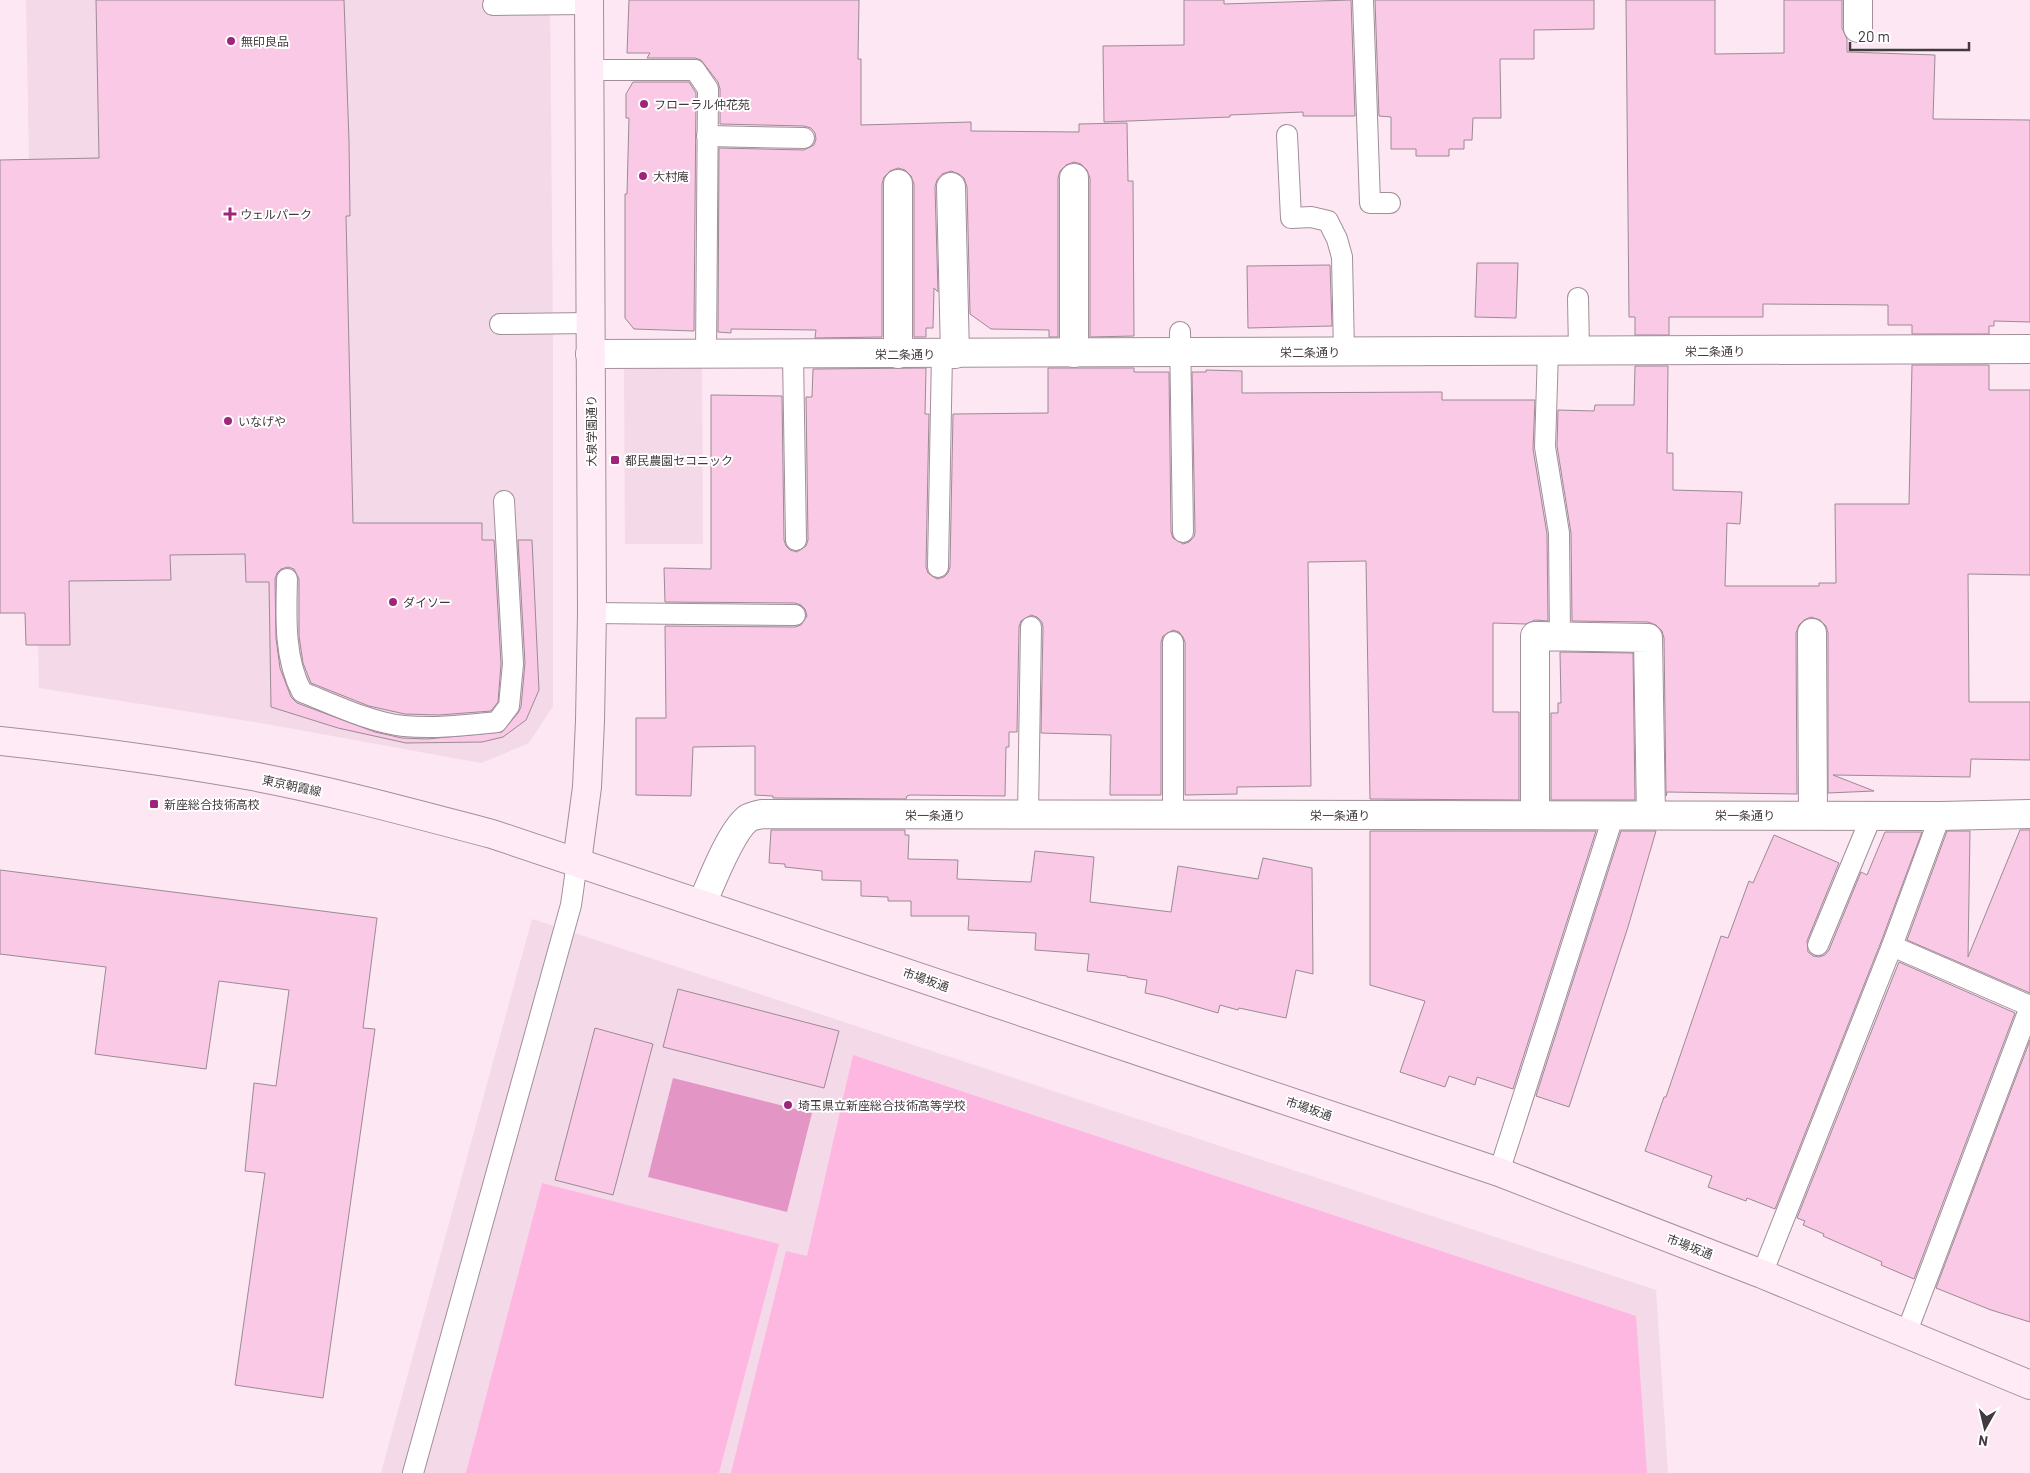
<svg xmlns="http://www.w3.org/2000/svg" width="2030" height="1473" font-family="Barlow,'Noto Sans JP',sans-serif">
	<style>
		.built { fill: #f4d9e9 }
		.green { fill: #feb7e1 }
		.water { fill: #e395c5 }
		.building { fill: #fac9e6; stroke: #9c8a94 }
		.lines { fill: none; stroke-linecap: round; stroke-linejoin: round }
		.lane-casing { stroke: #a28f9a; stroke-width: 22 }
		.street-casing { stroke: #a28f9a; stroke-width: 30 }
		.secondary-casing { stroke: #a28f9a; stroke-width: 30 }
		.lane { stroke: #fff; stroke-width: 20 }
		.street { stroke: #fff; stroke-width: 28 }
		.secondary { stroke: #feebf6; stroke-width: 28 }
		.poi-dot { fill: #9f257b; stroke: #fff; stroke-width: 2 }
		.labels { text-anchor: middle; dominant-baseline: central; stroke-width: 4; stroke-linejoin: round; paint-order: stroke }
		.poi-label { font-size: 12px; fill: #423a3e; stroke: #fff; text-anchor: start }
		.street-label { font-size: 12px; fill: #423a3e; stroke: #fff }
	</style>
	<rect width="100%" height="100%" fill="#fce7f3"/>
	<!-- built -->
	<g class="built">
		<path d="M 26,0 L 550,0 L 553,344 L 553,706 L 529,743 L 481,763 L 261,723 L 39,688 Z"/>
		<path d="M 702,368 L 703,544 L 625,544 L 624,369 Z"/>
		<path d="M 532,919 L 1656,1290 L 1668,1473 L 381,1473 Z"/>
	</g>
	<!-- green -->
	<g class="green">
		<path d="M 853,1055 L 1636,1316 L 1647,1473 L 731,1473 L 786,1251 L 807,1256 Z"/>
		<path d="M 542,1183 L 779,1244 L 719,1473 L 466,1473 Z"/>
	</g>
	<!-- water -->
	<path class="water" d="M 673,1078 L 812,1113 L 787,1212 L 648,1177 Z"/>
	<!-- building -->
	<g class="building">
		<path d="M 96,0 L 344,0 L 349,141 L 350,216 L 346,216 L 353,523 L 482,523 L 482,540 L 494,540 L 501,664 L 498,702 L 491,711 L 439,715 L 405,714 L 369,706 L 311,683 L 303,663 L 299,636 L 299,579 L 294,569 L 288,567 L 281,569 L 277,573 L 275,579 L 276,638 L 280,668 L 291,697 L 297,703 L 375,732 L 402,738 L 427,739 L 502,732 L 518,713 L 521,707 L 525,663 L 518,540 L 532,540 L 539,690 L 526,720 L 503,737 L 482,742 L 406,743 L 338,728 L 271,707 L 269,582 L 246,582 L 245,554 L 170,555 L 171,580 L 69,581 L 70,645 L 26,645 L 25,613 L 0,613 L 0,160 L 99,158 Z"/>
		<path d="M 629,0 L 859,0 L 858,59 L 861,59 L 861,125 L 971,122 L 971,131 L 1079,132 L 1079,124 L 1127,123 L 1128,181 L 1133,181 L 1134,336 L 1090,337 L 1090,178 L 1087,170 L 1081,164 L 1074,162 L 1066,165 L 1060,171 L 1058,178 L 1058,337 L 1049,337 L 1049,330 L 991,329 L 970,314 L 967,187 L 964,178 L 959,174 L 951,171 L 942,174 L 937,180 L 935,187 L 938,292 L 934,288 L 933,328 L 926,328 L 926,337 L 914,337 L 914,184 L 911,176 L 905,170 L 898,168 L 890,171 L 884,177 L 882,184 L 882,337 L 815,338 L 816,330 L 731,329 L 731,333 L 718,332 L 719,148 L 804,150 L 814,145 L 816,139 L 815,133 L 811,128 L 804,126 L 720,124 L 720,89 L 718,82 L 701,60 L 695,58 L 647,58 L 650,53 L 627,53 Z"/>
		<path d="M 1184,0 L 1224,0 L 1224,4 L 1351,0 L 1355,116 L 1303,116 L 1303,112 L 1230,115 L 1230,117 L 1104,122 L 1103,46 L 1184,45 Z"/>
		<path d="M 1375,0 L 1594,0 L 1594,29 L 1534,30 L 1534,59 L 1500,59 L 1501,118 L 1473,118 L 1472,140 L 1464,140 L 1464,149 L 1449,149 L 1449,156 L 1416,156 L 1416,149 L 1391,149 L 1391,117 L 1379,116 Z"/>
		<path d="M 1626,0 L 1715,0 L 1715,54 L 1784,53 L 1784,0 L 1842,0 L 1842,28 L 1847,39 L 1847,52 L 1935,55 L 1933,119 L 2030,120 L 2030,322 L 1994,321 L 1994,326 L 1989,326 L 1989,334 L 1912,334 L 1912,325 L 1888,325 L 1888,305 L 1763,304 L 1763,317 L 1669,317 L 1669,335 L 1635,335 L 1635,317 L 1629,317 Z"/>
		<path d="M 633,82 L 689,82 L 696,93 L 694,331 L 634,329 L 625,318 L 625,194 L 627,194 L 629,118 L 626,118 L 626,94 Z"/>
		<path d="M 1477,263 L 1518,263 L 1516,318 L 1475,317 Z"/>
		<path d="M 1330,265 L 1332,326 L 1248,328 L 1247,266 Z"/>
		<path d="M 1912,365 L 1989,365 L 1989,390 L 2030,390 L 2030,575 L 1968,574 L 1969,702 L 2030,702 L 2030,760 L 1971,759 L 1970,777 L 1833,775 L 1874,791 L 1828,793 L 1828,633 L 1826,626 L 1820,620 L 1811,617 L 1804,620 L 1799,625 L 1796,633 L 1797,794 L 1667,792 L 1666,796 L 1664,638 L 1662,631 L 1656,625 L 1648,622 L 1572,621 L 1571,533 L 1557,446 L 1558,410 L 1594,411 L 1595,405 L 1634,405 L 1635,366 L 1668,366 L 1667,453 L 1673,453 L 1673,490 L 1742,492 L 1740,524 L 1727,523 L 1725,586 L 1819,586 L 1819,583 L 1836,583 L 1835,504 L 1909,504 Z"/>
		<path d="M 926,368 L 925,414 L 929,414 L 926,567 L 928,573 L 937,579 L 944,577 L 948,573 L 950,567 L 953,414 L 1048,413 L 1048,368 L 1134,368 L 1134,372 L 1169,372 L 1171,532 L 1173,538 L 1183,544 L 1189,542 L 1194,537 L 1195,532 L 1192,372 L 1206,372 L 1206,370 L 1242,371 L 1242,393 L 1442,392 L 1442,400 L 1535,400 L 1533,449 L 1547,534 L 1548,621 L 1535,620 L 1526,624 L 1493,623 L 1493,712 L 1519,712 L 1519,800 L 1370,799 L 1366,561 L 1308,562 L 1311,786 L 1237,787 L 1237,794 L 1185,795 L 1185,642 L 1183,637 L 1179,632 L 1173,630 L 1163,636 L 1161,642 L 1161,795 L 1110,795 L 1111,735 L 1041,733 L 1043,627 L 1042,622 L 1037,617 L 1031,615 L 1021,621 L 1019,627 L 1017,732 L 1009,732 L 1009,747 L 1006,747 L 1005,796 L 910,795 L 907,796 L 906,799 L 773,798 L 773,796 L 755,795 L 755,746 L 693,747 L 691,796 L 636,795 L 636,718 L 666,718 L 665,626 L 795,627 L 801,625 L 807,616 L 805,609 L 801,605 L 795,603 L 665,602 L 664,568 L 711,569 L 711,395 L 782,396 L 784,540 L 786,546 L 790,550 L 797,552 L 806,546 L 808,540 L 806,397 L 812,397 L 813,369 Z"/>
		<path d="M 1560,652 L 1633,653 L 1635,800 L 1551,800 L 1551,713 L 1558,713 L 1558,703 L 1561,703 Z"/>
		<path d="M 771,830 L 905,830 L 905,835 L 909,835 L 908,859 L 958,860 L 957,879 L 1031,882 L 1035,851 L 1094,857 L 1090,902 L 1171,912 L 1178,866 L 1258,879 L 1263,858 L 1312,868 L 1313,974 L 1296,970 L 1286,1018 L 1239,1008 L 1238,1010 L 1220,1005 L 1218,1013 L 1164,997 L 1145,993 L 1147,980 L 1127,977 L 1127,976 L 1087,971 L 1089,954 L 1035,950 L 1036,933 L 968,930 L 969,916 L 911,916 L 911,901 L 888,901 L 888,897 L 861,896 L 861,881 L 822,880 L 822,871 L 785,867 L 785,864 L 769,863 Z"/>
		<path d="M 2020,830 L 2030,830 L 2030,993 L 1907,940 L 1947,831 L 1970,831 L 1968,957 Z"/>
		<path d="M 1370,831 L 1596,831 L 1513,1089 L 1477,1077 L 1475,1085 L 1449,1076 L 1445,1087 L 1400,1072 L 1425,1001 L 1370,985 Z"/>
		<path d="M 1621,831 L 1656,831 L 1628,927 L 1569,1107 L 1536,1096 Z"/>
		<path d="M 1885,832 L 1922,832 L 1881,942 L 1775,1209 L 1747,1198 L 1746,1201 L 1708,1187 L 1712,1176 L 1645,1151 L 1664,1097 L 1666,1097 L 1721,936 L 1728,938 L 1749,881 L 1753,883 L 1774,835 L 1839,863 L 1807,941 L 1808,952 L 1813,956 L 1819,957 L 1825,955 L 1829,950 L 1861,872 L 1867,875 Z"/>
		<path d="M 0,870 L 377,918 L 363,1028 L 375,1029 L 323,1398 L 235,1385 L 265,1173 L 245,1171 L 254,1083 L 276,1086 L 289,990 L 219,981 L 206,1069 L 95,1054 L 106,967 L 0,954 Z"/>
		<path d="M 1899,962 L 2015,1013 L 1914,1279 L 1881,1265 L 1882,1262 L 1823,1236 L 1824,1234 L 1803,1225 L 1805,1221 L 1797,1218 Z"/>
		<path d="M 678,989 L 839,1031 L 824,1088 L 663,1047 Z"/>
		<path d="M 595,1028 L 653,1044 L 613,1195 L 555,1180 Z"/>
		<path d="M 2030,1040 L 2030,1322 L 1991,1310 L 1936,1288 Z"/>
	</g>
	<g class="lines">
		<defs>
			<g id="lane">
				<path d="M 1363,0 L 1370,203 L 1390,203"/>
				<path d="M 493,5 L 589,4"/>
				<path d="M 588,70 L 695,70 L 708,89 L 706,355"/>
				<path d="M 1287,135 L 1291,218 L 1311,217 L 1328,221 L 1337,239 L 1342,257 L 1344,352"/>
				<path d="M 707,136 L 804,138"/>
				<path d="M 1578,298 L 1579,351"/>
				<path d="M 500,324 L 590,323"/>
				<path d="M 1180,332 L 1183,532"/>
				<path d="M 1548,351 L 1545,447 L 1559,533 L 1560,636"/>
				<path d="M 793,355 L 796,540"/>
				<path d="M 938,567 L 942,353"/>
				<path d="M 287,579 C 286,616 284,659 302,692 C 332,704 372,723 404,726 C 435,729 467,725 497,722 L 509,706 L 513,664 L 504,501"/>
				<path d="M 592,613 L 795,615"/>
				<path d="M 1173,642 L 1173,815"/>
				<path d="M 1028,815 L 1031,627"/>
				<path d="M 1818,945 L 1872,815"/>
				<path d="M 1892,946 L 2030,1006"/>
				<path d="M 1499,1172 L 1614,814"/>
				<path d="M 1762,1274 L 1892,946 L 1940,816"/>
				<path d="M 1906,1334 L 2030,1007"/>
				<path d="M 413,1473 L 571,905 L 577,862"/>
			</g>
			<g id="street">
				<path d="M 1858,28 L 1858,0"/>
				<path d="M 1074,178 L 1074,353"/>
				<path d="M 898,184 L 898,354"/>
				<path d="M 951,187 L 955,354"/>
				<path d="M 590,354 L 2030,349"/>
				<path d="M 1812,633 L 1813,815"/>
				<path d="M 1535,815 L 1535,636 L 1648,638 L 1651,815"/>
				<path d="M 702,904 C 711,883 730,833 747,819 C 751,816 757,815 762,814 L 1940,816 L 2030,814"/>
			</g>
			<g id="secondary">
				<path d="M 0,741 C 84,750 168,761 252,776 C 332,791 412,813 492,834 L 1499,1172 L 1762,1274 L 2030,1385"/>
				<path d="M 577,862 L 587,787 L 590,721 L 592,613 L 589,0"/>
			</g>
		</defs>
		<!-- lane casing -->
		<use href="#lane" class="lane-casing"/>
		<!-- street casing -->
		<use href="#street" class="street-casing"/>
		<!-- secondary casing -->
		<use href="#secondary" class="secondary-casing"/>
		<!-- lane -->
		<use href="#lane" class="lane"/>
		<!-- street -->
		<use href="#street" class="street"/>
		<!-- secondary -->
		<use href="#secondary" class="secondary"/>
	</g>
	<!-- markers -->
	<g class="poi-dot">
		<circle cx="231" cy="41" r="5"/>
		<circle cx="644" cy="104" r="5"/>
		<circle cx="643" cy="176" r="5"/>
		<path d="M227.5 206.5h5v5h5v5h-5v5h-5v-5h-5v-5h5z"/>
		<circle cx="228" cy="421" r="5"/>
		<rect x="610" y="455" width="10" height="10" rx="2.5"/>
		<circle cx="393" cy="602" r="5"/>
		<rect x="149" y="799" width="10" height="10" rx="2.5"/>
		<circle cx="788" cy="1105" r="5"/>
	</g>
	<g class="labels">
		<!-- poi labels -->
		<g class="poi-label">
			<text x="241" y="41">無印良品</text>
			<text x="654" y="104">フローラル仲花苑</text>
			<text x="653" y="176">大村庵</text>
			<text x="240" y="214">ウェルパーク</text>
			<text x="238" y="421">いなげや</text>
			<text x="625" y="460">都民農園セコニック</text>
			<text x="403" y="602">ダイソー</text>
			<text x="164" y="804">新座総合技術高校</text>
			<text x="798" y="1105">埼玉県立新座総合技術高等学校</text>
		</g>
		<!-- street labels -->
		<g class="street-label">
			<text x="1715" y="351">栄二条通り</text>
			<text x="1310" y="352">栄二条通り</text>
			<text x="905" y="354">栄二条通り</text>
			<text transform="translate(591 431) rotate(-90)">大泉学園通り</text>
			<text transform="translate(292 785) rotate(12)">東京朝霞線</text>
			<text x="935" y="815">栄一条通り</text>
			<text x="1340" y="815">栄一条通り</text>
			<text x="1745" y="815">栄一条通り</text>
			<text transform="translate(926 979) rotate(19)">市場坂通</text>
			<text transform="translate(1309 1108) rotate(19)">市場坂通</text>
			<text transform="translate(1690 1246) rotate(21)">市場坂通</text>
		</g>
	</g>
	<!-- north arrow -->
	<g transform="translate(1985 1428) rotate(188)" stroke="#ffffff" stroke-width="4" paint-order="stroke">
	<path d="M0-4L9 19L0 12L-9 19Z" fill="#423a3e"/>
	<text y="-8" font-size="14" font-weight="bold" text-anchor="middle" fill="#423a3e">N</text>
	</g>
	<!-- scale -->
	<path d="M1850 42v8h119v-8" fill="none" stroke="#423a3e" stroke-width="2.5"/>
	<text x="1858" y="42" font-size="15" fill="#423a3e" stroke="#ffffff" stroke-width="4" paint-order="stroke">20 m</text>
</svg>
